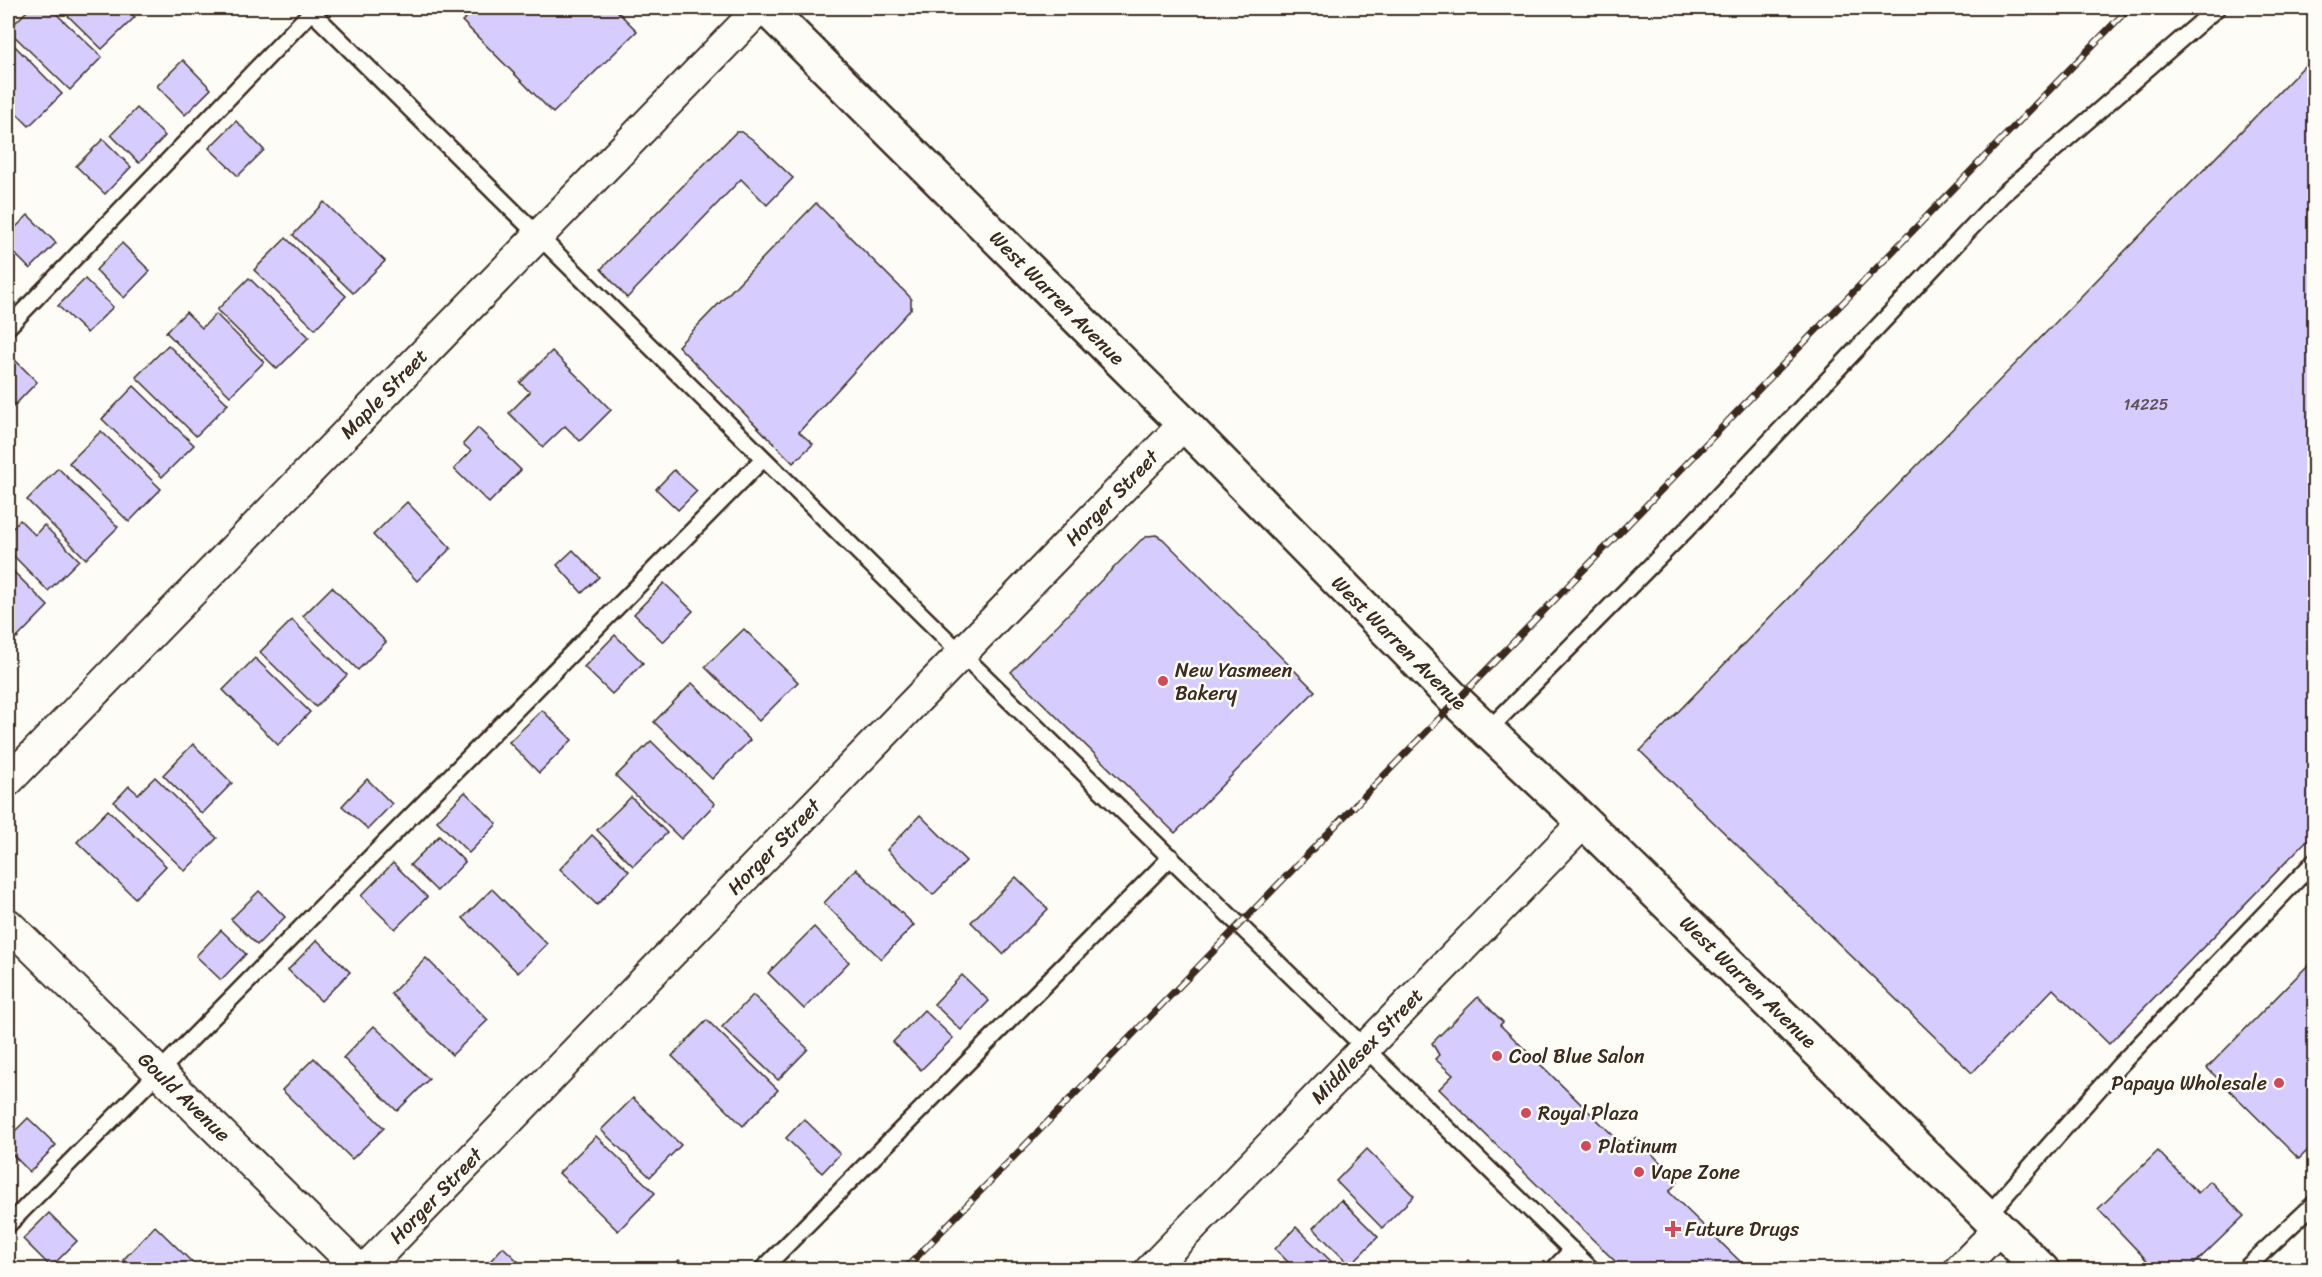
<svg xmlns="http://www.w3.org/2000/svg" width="2322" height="1277" font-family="Sriracha,sans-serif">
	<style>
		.building { fill: #d7ccfe; stroke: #3b2a1e; stroke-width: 1.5 }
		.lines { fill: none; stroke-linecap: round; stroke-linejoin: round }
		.lane-casing { stroke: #3b2a1e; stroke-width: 20 }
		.street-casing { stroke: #3b2a1e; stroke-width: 34 }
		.secondary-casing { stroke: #3b2a1e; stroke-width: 38 }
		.lane { stroke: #fdfcf7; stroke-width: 15 }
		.street { stroke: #fdfcf7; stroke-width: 30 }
		.secondary { stroke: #fdfcf7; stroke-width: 33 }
		.rail-casing { stroke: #3b2a1e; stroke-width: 7 }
		.rail { stroke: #fdfcf7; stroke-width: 4.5; stroke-dasharray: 14; stroke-linecap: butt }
		.poi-dot { fill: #d1495b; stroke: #fdfcf7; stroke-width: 2 }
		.labels { text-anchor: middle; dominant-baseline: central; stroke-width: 5; stroke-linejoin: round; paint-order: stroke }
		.number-label { font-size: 16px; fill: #625256 }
		.street-label { font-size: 20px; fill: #3b2a1e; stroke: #fdfcf7 }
		.poi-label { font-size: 20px; fill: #3b2a1e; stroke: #fdfcf7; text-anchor: start }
	</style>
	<rect width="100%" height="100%" fill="#fdfcf7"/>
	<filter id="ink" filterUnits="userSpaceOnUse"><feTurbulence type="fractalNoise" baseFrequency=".0167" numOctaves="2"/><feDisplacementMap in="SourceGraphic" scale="12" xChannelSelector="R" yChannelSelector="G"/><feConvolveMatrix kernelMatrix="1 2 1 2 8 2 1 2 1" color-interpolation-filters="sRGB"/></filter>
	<g filter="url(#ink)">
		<!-- building -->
		<g class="building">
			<path d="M 30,8 L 50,8 L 102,57 L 70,90 L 8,30 Z"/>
			<path d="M 60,8 L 125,8 L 135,17 L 102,49 Z"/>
			<path d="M 457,8 L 614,8 L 637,31 L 553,113 L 462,21 L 467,17 Z"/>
			<path d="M 8,39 L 62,94 L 29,126 L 8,105 Z"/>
			<path d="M 2314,56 L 2314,833 L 2109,1044 L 2053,989 L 1972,1073 L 1640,751 Z"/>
			<path d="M 183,60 L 211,89 L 185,115 L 157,86 Z"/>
			<path d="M 137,108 L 165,136 L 139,163 L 111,135 Z"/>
			<path d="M 236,121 L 264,150 L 238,176 L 209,148 Z"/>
			<path d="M 736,132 L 742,132 L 752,139 L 793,178 L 767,205 L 741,179 L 627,298 L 601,269 Z"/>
			<path d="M 103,139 L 131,167 L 105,194 L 76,166 Z"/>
			<path d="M 324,202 L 385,261 L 353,293 L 293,235 Z"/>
			<path d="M 816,203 L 911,298 L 911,309 L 799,432 L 813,444 L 793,463 L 678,346 Z"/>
			<path d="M 28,215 L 56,243 L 30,269 L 8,247 L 8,235 Z"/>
			<path d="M 286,238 L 346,296 L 315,329 L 254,270 Z"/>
			<path d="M 122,243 L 150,271 L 124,298 L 96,270 Z"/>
			<path d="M 249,278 L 309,337 L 277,369 L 217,310 Z"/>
			<path d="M 85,279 L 113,307 L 87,333 L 58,306 Z"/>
			<path d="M 186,312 L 202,328 L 216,314 L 264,362 L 230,396 L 166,332 Z"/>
			<path d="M 168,345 L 228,404 L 196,436 L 136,377 Z"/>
			<path d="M 552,351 L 611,410 L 580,441 L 565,426 L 543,447 L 509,413 L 530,392 L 520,383 Z"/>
			<path d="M 9,354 L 37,382 L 11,409 L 8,405 Z"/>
			<path d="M 134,386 L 194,445 L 162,477 L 102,419 Z"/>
			<path d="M 478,428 L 521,470 L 489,503 L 454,469 L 471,451 L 463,444 Z"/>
			<path d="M 101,431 L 161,489 L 129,522 L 69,463 Z"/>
			<path d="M 58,468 L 118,527 L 86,559 L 27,500 Z"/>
			<path d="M 674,470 L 697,491 L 678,510 L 656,489 Z"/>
			<path d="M 407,502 L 451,548 L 417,581 L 373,535 Z"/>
			<path d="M 20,520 L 35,535 L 44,525 L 79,560 L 48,591 L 8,550 L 8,533 Z"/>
			<path d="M 1156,535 L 1163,539 L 1315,691 L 1175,833 L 1011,672 L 1141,540 L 1148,536 Z"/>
			<path d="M 573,550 L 599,577 L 582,593 L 557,565 Z"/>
			<path d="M 8,566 L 48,606 L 17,638 L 8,629 Z"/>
			<path d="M 664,583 L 693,611 L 663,642 L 634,614 Z"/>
			<path d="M 332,587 L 386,642 L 358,670 L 303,616 Z"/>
			<path d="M 292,620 L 347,675 L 316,707 L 260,652 Z"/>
			<path d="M 744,629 L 798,682 L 759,721 L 705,667 Z"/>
			<path d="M 615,635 L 643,663 L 612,694 L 584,667 Z"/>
			<path d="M 255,658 L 310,712 L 278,745 L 223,690 Z"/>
			<path d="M 692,683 L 750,740 L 712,779 L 654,722 Z"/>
			<path d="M 542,710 L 572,740 L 539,773 L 509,742 Z"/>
			<path d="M 651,741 L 715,804 L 681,839 L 616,776 Z"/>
			<path d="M 193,744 L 232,783 L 202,814 L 163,775 Z"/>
			<path d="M 155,777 L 217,838 L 185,871 L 114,802 L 129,786 L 138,794 Z"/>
			<path d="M 367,779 L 392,804 L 368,829 L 342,806 Z"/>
			<path d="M 465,792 L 497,824 L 469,853 L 437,821 Z"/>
			<path d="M 631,797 L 667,833 L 633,866 L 597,830 Z"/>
			<path d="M 108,810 L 166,866 L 135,898 L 77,842 Z"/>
			<path d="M 920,815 L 966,861 L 933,895 L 887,850 Z"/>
			<path d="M 592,835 L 629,871 L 597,905 L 560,869 Z"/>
			<path d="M 439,836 L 465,862 L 437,891 L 410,865 Z"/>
			<path d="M 393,863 L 427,897 L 395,929 L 361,896 Z"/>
			<path d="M 856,869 L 914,925 L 881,959 L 824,903 Z"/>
			<path d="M 1016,877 L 1048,909 L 1003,954 L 971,922 Z"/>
			<path d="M 492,889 L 547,944 L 518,973 L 463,918 Z"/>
			<path d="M 259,891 L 285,917 L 257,945 L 231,919 Z"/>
			<path d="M 814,927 L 849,962 L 804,1009 L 768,973 Z"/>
			<path d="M 221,930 L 246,954 L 221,980 L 196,956 Z"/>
			<path d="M 317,940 L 350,972 L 321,1001 L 288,970 Z"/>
			<path d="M 426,958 L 488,1020 L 452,1055 L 391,994 Z"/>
			<path d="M 2314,959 L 2314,1144 L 2299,1159 L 2207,1068 Z"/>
			<path d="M 962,975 L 989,1001 L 961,1030 L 934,1004 Z"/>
			<path d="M 753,995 L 808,1049 L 778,1080 L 722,1027 Z"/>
			<path d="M 1478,997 L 1503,1022 L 1500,1025 L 1625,1147 L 1636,1137 L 1678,1181 L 1669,1192 L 1749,1270 L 1624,1270 L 1439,1089 L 1453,1075 L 1435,1059 L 1439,1055 L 1432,1043 Z"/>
			<path d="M 924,1010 L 953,1038 L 921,1070 L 893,1042 Z"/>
			<path d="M 707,1020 L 778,1090 L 743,1126 L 672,1056 Z"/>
			<path d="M 374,1026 L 429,1079 L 397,1111 L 343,1058 Z"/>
			<path d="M 314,1058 L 384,1128 L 352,1159 L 282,1090 Z"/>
			<path d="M 633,1098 L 681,1145 L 650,1177 L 601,1130 Z"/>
			<path d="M 28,1118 L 56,1145 L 30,1172 L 8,1150 L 8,1138 Z"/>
			<path d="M 804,1119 L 840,1154 L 822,1173 L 786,1138 Z"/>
			<path d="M 596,1136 L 655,1193 L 618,1231 L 559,1173 Z"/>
			<path d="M 1367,1149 L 1414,1196 L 1382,1228 L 1336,1181 Z"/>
			<path d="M 2158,1151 L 2198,1193 L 2210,1181 L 2244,1216 L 2188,1270 L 2156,1270 L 2098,1209 Z"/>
			<path d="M 1341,1200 L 1378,1237 L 1350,1265 L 1313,1228 Z"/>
			<path d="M 49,1213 L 77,1241 L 51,1267 L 23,1239 Z"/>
			<path d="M 155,1226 L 200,1270 L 133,1270 L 123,1260 Z"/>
			<path d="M 1296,1227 L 1340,1270 L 1292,1270 L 1294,1268 L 1275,1249 Z"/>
			<path d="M 503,1247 L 527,1270 L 482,1270 Z"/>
			<path d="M 679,1260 L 689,1270 L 669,1270 Z"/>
			<path d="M 1468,1260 L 1478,1270 L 1459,1270 Z"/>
		</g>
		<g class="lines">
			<defs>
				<g id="lane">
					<path d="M 308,8 L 926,619 L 1592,1270"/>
					<path d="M 8,327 L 312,11"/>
					<path d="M 1487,731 L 1687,529 L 2002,195 L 2217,8"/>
					<path d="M 1987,1216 L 2119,1066 L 2314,862"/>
					<path d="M 8,1225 L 763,459"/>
					<path d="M 762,1270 L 1171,857"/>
					<path d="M 1553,1270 L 1572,1250"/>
					<path d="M 2244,1270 L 2314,1204"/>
				</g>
				<g id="street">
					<path d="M 8,781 L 760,8"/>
					<path d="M 8,924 L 360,1270"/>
					<path d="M 364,1270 L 1184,424"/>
					<path d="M 1150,1270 L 1584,822"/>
					<path d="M 1959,1270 L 2000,1228"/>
				</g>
				<path id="secondary" d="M 766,8 L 1184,424 L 1456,701 L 1584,822 L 2042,1270"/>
			</defs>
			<!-- lane casing -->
			<use href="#lane" class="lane-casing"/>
			<!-- street casing -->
			<use href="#street" class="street-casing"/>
			<!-- secondary casing -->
			<use href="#secondary" class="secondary-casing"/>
			<!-- lane -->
			<use href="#lane" class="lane"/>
			<!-- street -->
			<use href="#street" class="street"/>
			<!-- secondary -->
			<use href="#secondary" class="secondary"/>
			<defs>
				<path id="rail" d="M 904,1270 L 2129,8"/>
			</defs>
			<!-- rail casing -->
			<use href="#rail" class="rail-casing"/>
			<!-- rail -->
			<use href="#rail" class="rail"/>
		</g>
	</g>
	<!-- markers -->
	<g class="poi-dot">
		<circle cx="1163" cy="681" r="6"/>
		<circle cx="1497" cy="1056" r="6"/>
		<circle cx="2279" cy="1083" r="6"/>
		<circle cx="1526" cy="1113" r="6"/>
		<circle cx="1586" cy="1146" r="6"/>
		<circle cx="1639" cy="1172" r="6"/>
		<path d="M1670 1220h6v6h6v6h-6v6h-6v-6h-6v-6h6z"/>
	</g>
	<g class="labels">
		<!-- number labels -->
		<g class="number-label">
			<text x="2146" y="404">14225</text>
		</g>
		<!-- street labels -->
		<g class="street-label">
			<text transform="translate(1057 298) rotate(45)">West Warren Avenue</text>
			<text transform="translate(384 394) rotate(-46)">Maple Street</text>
			<text transform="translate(1112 498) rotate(-46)">Horger Street</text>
			<text transform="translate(1399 643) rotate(45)">West Warren Avenue</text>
			<text transform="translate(774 847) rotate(-46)">Horger Street</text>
			<text transform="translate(1748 982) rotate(44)">West Warren Avenue</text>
			<text transform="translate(1367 1046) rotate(-46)">Middlesex Street</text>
			<text transform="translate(184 1097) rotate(44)">Gould Avenue</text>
			<text transform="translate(436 1196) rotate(-46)">Horger Street</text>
		</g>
		<!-- poi labels -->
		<g class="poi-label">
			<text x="1175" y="670">New Yasmeen<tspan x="1175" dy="23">Bakery</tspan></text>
			<text x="1509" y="1056">Cool Blue Salon</text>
			<text x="2267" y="1083" text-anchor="end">Papaya Wholesale</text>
			<text x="1538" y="1113">Royal Plaza</text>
			<text x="1598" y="1146">Platinum</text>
			<text x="1651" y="1172">Vape Zone</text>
			<text x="1685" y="1229">Future Drugs</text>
		</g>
	</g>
	<!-- margin -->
	<rect width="2322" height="1277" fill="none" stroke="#fdfcf7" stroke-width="30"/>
	<rect x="15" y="15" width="2292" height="1247" fill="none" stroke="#3b2a1e" stroke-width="2" filter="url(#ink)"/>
</svg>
